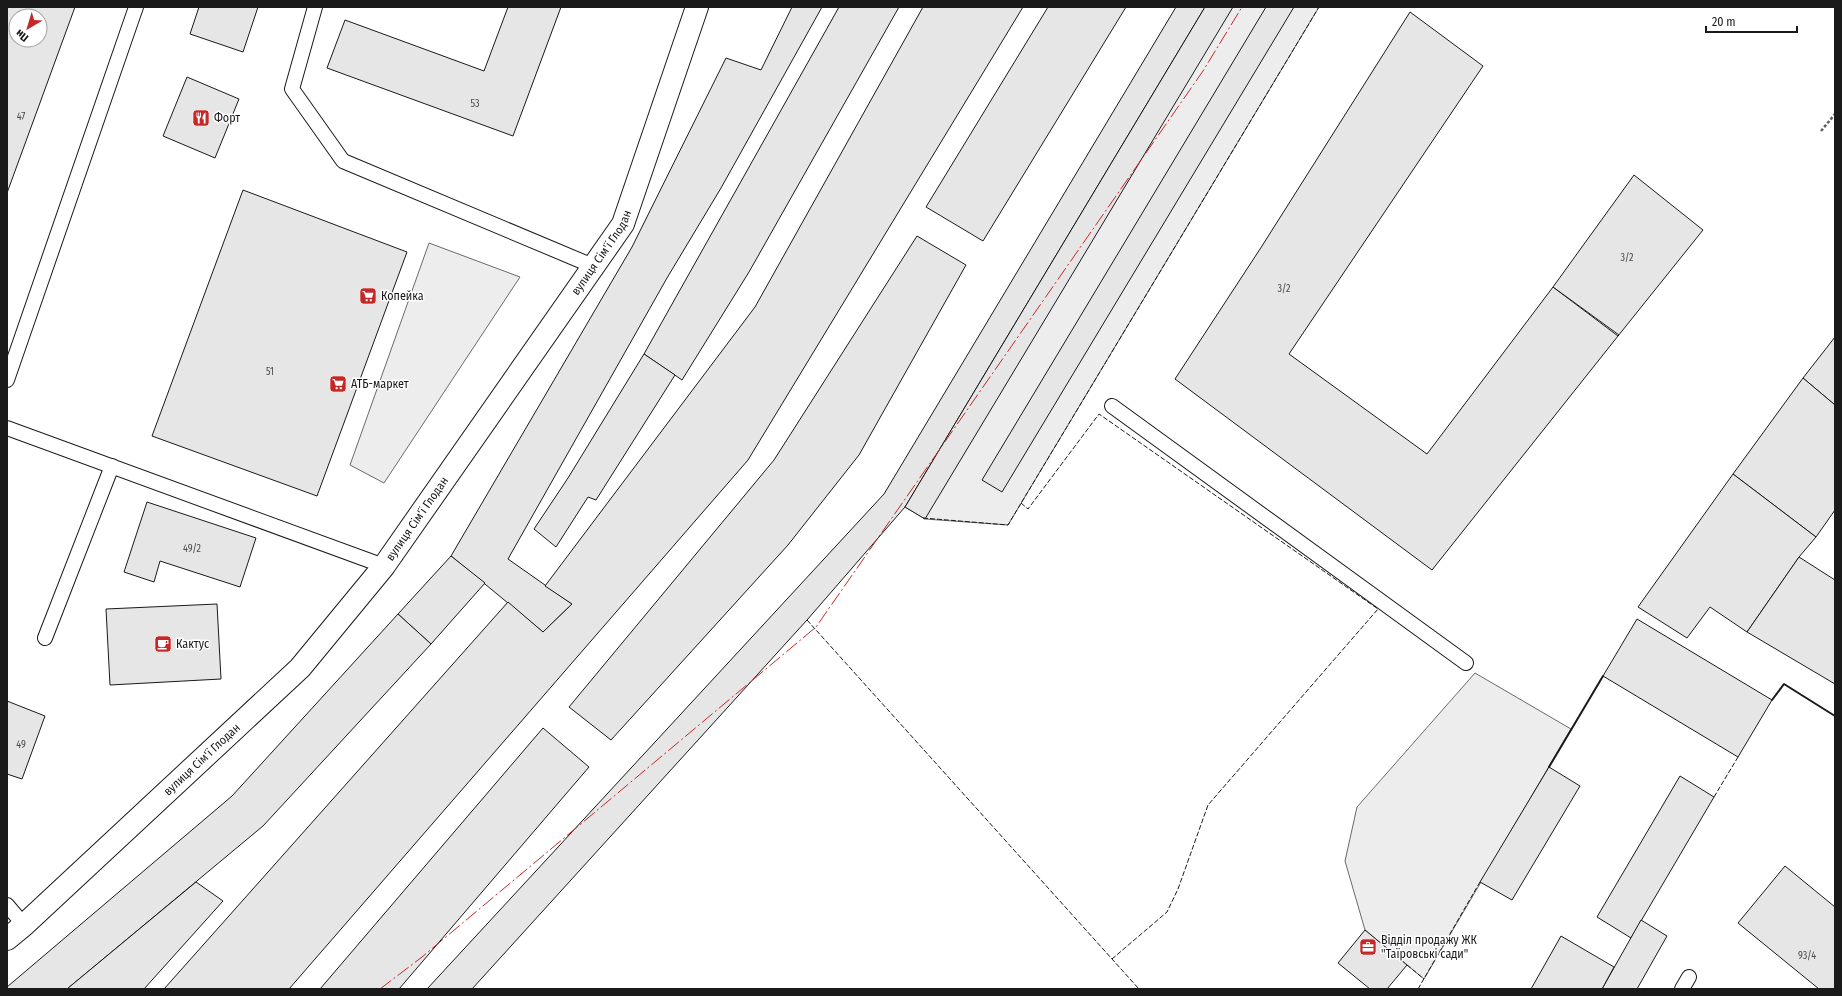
<svg xmlns="http://www.w3.org/2000/svg" width="1842" height="996" font-family="'Fira Sans Condensed',sans-serif">
	<style>
		.built { fill: #ededed; stroke: #6a6a6a }
		.building { fill: #e6e6e6; stroke: #1a1a1a; fill-rule: evenodd }
		.lines { fill: none; stroke-linecap: round; stroke-linejoin: round }
		.lane-casing { stroke: #1a1a1a; stroke-width: 16 }
		.secondary-casing { stroke: #1a1a1a; stroke-width: 24 }
		.path { stroke: #5f5f5f; stroke-width: 2.5; stroke-dasharray: 3 2; stroke-linecap: butt }
		.lane { stroke: #fff; stroke-width: 14 }
		.secondary { stroke: #fff; stroke-width: 22 }
		.fence { stroke: #1a1a1a; stroke-width: 1; stroke-dasharray: 5 2; stroke-linecap: butt }
		.wall { stroke: #1a1a1a; stroke-width: 2 }
		.power { stroke: #c62828; stroke-width: 1; stroke-dasharray: 14 3 2 3; stroke-linecap: butt }
		.labels { text-anchor: middle; dominant-baseline: central; stroke-width: 3; stroke-linejoin: round; paint-order: stroke }
		.number-label { font-size: 10px; fill: #4d4d4d }
		.poi-label { font-size: 12px; fill: #1a1a1a; stroke: #fff; text-anchor: start }
		.street-label { font-size: 12px; fill: #1a1a1a; stroke: #fff }
	</style>
	<rect width="100%" height="100%" fill="#fff"/>
	<!-- built -->
	<g class="built">
		<path d="M 1205,7 L 1319,7 L 1008,525 L 925,519 L 905,507 Z"/>
		<path d="M 429,243 L 520,277 L 384,483 L 350,465 Z"/>
		<path d="M 1475,673 L 1571,729 L 1424,979 L 1365,930 L 1345,861 L 1357,807 Z"/>
	</g>
	<!-- building -->
	<g class="building">
		<path d="M 7,7 L 75,7 L 7,193 ZM 16,16 L 40,16 L 40,40 L 16,40 Z"/>
		<path d="M 199,7 L 258,7 L 243,52 L 190,34 Z"/>
		<path d="M 508,7 L 561,7 L 513,136 L 327,68 L 345,20 L 484,71 Z"/>
		<path d="M 792,7 L 822,7 L 721,188 L 667,278 L 508,559 L 572,604 L 543,632 L 451,556 L 632,247 L 726,58 L 761,70 Z"/>
		<path d="M 839,7 L 899,7 L 749,272 L 682,380 L 644,354 Z"/>
		<path d="M 923,7 L 1023,7 L 748,460 L 289,989 L 164,989 L 508,602 L 543,632 L 572,604 L 545,586 L 755,307 Z"/>
		<path d="M 1048,7 L 1126,7 L 983,241 L 926,207 Z"/>
		<path d="M 1176,7 L 1205,7 L 905,507 L 807,620 L 472,989 L 427,989 L 884,494 Z"/>
		<path d="M 1205,7 L 1233,7 L 925,519 L 905,507 Z"/>
		<path d="M 1266,7 L 1294,7 L 1002,492 L 982,480 Z"/>
		<path d="M 1410,12 L 1483,66 L 1289,354 L 1427,454 L 1553,287 L 1618,336 L 1432,570 L 1175,379 L 1262,246 Z"/>
		<path d="M 187,77 L 239,99 L 215,158 L 163,136 Z"/>
		<path d="M 1634,175 L 1703,230 L 1618,336 L 1619,335 L 1553,287 Z"/>
		<path d="M 243,190 L 407,252 L 317,496 L 152,436 Z"/>
		<path d="M 917,236 L 966,265 L 859,455 L 788,545 L 611,740 L 569,707 L 774,460 Z"/>
		<path d="M 1835,337 L 1835,405 L 1803,378 Z"/>
		<path d="M 644,354 L 675,375 L 596,500 L 588,497 L 556,547 L 534,529 L 568,478 Z"/>
		<path d="M 1803,378 L 1835,405 L 1835,510 L 1816,537 L 1733,474 Z"/>
		<path d="M 1733,474 L 1816,537 L 1799,557 L 1747,632 L 1710,607 L 1687,638 L 1638,607 Z"/>
		<path d="M 147,502 L 256,538 L 240,587 L 160,561 L 154,582 L 124,572 Z"/>
		<path d="M 451,556 L 485,583 L 431,644 L 398,614 Z"/>
		<path d="M 1799,557 L 1835,580 L 1835,684 L 1747,632 Z"/>
		<path d="M 217,604 L 221,679 L 110,685 L 106,609 Z"/>
		<path d="M 398,614 L 431,644 L 263,826 L 67,989 L 7,989 L 7,987 L 232,796 Z"/>
		<path d="M 1637,619 L 1772,700 L 1738,757 L 1603,676 Z"/>
		<path d="M 7,701 L 45,716 L 22,779 L 7,774 Z"/>
		<path d="M 543,728 L 589,767 L 399,989 L 320,989 Z"/>
		<path d="M 1549,767 L 1580,786 L 1512,900 L 1480,882 Z"/>
		<path d="M 1680,776 L 1714,797 L 1631,938 L 1597,917 Z"/>
		<path d="M 1785,866 L 1835,907 L 1835,989 L 1819,989 L 1738,923 Z"/>
		<path d="M 196,882 L 223,901 L 144,989 L 67,989 Z"/>
		<path d="M 1641,920 L 1667,936 L 1637,989 L 1602,989 Z"/>
		<path d="M 1365,930 L 1407,965 L 1387,989 L 1370,989 L 1338,963 Z"/>
		<path d="M 1561,936 L 1614,967 L 1602,989 L 1531,989 Z"/>
	</g>
	<g class="lines">
		<defs>
			<g id="lane">
				<path d="M 315,7 L 292,89 L 343,161 L 593,266"/>
				<path d="M 7,380 L 136,7"/>
				<path d="M 1112,406 L 1466,663"/>
				<path d="M 7,428 L 384,566"/>
				<path d="M 45,638 L 112,466"/>
				<path d="M 7,905 L 24,925"/>
				<path d="M 1682,989 L 1689,977"/>
			</g>
			<g id="secondary">
				<path id="s1" d="M 7,939 L 24,925 L 300,668 L 384,566 L 623,224 L 697,7"/>
			</g>
		</defs>
		<!-- lane casing -->
		<use href="#lane" class="lane-casing"/>
		<!-- secondary casing -->
		<use href="#secondary" class="secondary-casing"/>
		<!-- path -->
		<path class="path" d="M 1821,131 L 1835,114"/>
		<!-- lane -->
		<use href="#lane" class="lane"/>
		<!-- secondary -->
		<use href="#secondary" class="secondary"/>
		<!-- fence -->
		<g class="fence">
			<path d="M 1021,503 L 1028,509 L 1099,414 L 1378,609 L 1208,805 L 1178,889 L 1167,912 L 1112,959"/>
			<path d="M 923,518 L 1008,525 L 1319,7"/>
			<path d="M 807,620 L 1139,989"/>
			<path d="M 1714,797 L 1738,757"/>
			<path d="M 1407,965 L 1424,979"/>
			<path d="M 1418,989 L 1480,882"/>
		</g>
		<!-- wall -->
		<g class="wall">
			<path d="M 1772,700 L 1784,684 L 1835,716"/>
			<path d="M 1549,767 L 1603,676"/>
		</g>
		<!-- power -->
		<path class="power" d="M 380,989 L 422,957 L 816,627 L 1203,71 L 1242,7"/>
	</g>
	<!-- icons -->
	<defs>
		<symbol id="restaurant-square" viewBox="-11 -11 22 22"><rect x="-9" y="-9" width="18" height="18" rx="4" fill="#c62828" stroke="#fff"/><path d="M-5-6h1v4h1v-4h1v4h1v-4h1v5L-1.5 .5V6h-2V.5L-5-1ZM5-6V6H3V1.5H1.5Q1.5-4 5-6Z" fill="#fff"/></symbol>
		<symbol id="supermarket-square" viewBox="-11 -11 22 22"><rect x="-9" y="-9" width="18" height="18" rx="4" fill="#c62828" stroke="#fff"/><path d="M-6-5.5h2.5l.6 2H6L4.5 2H-2.5L-4.4-4H-6ZM-1.5 3.2a1.3 1.3 0 1 0 .1 0ZM3 3.2a1.3 1.3 0 1 0 .1 0Z" fill="#fff"/></symbol>
		<symbol id="cafe-square" viewBox="-11 -11 22 22"><rect x="-9" y="-9" width="18" height="18" rx="4" fill="#c62828" stroke="#fff"/><path d="M-5.5-4.5H6V0H3Q3 3.5 0 3.5H-2.5Q-5.5 3.5-5.5 0ZM3-3.2v2h1.7v-2ZM-6 4.5H4V6H-6Z" fill="#fff"/></symbol>
		<symbol id="office-square" viewBox="-11 -11 22 22"><rect x="-9" y="-9" width="18" height="18" rx="4" fill="#c62828" stroke="#fff"/><path d="M-6-3h4V-5.5h4V-3h4V5H-6ZM-1-4.5V-3h2v-1.5ZM-6 0V1H6V0Z" fill="#fff"/></symbol>
	</defs>
	<g fill-rule="evenodd">
		<use href="#restaurant-square" x="191" y="108" width="20" height="20"/>
		<use href="#supermarket-square" x="358" y="286" width="20" height="20"/>
		<use href="#supermarket-square" x="328" y="374" width="20" height="20"/>
		<use href="#cafe-square" x="153" y="634" width="20" height="20"/>
		<use href="#office-square" x="1358" y="937" width="20" height="20"/>
	</g>
	<g class="labels">
		<!-- number labels -->
		<g class="number-label">
			<text x="475" y="104">53</text>
			<text x="21" y="117">47</text>
			<text x="1627" y="258">3/2</text>
			<text x="1284" y="289">3/2</text>
			<text x="270" y="372">51</text>
			<text x="192" y="549">49/2</text>
			<text x="21" y="745">49</text>
			<text x="1807" y="956">93/4</text>
		</g>
		<!-- poi labels -->
		<g class="poi-label">
			<text x="214" y="118">Форт</text>
			<text x="381" y="296">Копейка</text>
			<text x="351" y="384">АТБ-маркет</text>
			<text x="176" y="644">Кактус</text>
			<text x="1381" y="940">Відділ продажу ЖК<tspan x="1381" dy="14">"Таїровські сади"</tspan></text>
		</g>
		<!-- street labels -->
		<g class="street-label">
			<text stroke="none"><textPath href="#s1" startOffset="913">вулиця Сім'ї Глодан</textPath></text>
			<text stroke="none"><textPath href="#s1" startOffset="589">вулиця Сім'ї Глодан</textPath></text>
			<text stroke="none"><textPath href="#s1" startOffset="265">вулиця Сім'ї Глодан</textPath></text>
		</g>
	</g>
	<!-- border -->
	<rect width="1842" height="996" fill="none" stroke="#1a1a1a" stroke-width="16"/>
	<!-- north arrow -->
	<g transform="translate(28 28) rotate(218)"><circle r="19" fill="#ffffff" stroke="#a3a3a3"/>
	<path d="M0-3L7 15L0 10L-7 15Z" fill="#c62828"/>
	<text y="-6" font-size="11" font-weight="bold" text-anchor="middle" fill="#1a1a1a">Пн</text>
	</g>
	<!-- scale -->
	<path d="M1706 26v6h91v-6" fill="none" stroke="#1a1a1a" stroke-width="2"/>
	<text x="1712" y="26" font-size="12" fill="#1a1a1a" stroke="#ffffff" stroke-width="3" paint-order="stroke">20 m</text>
</svg>
